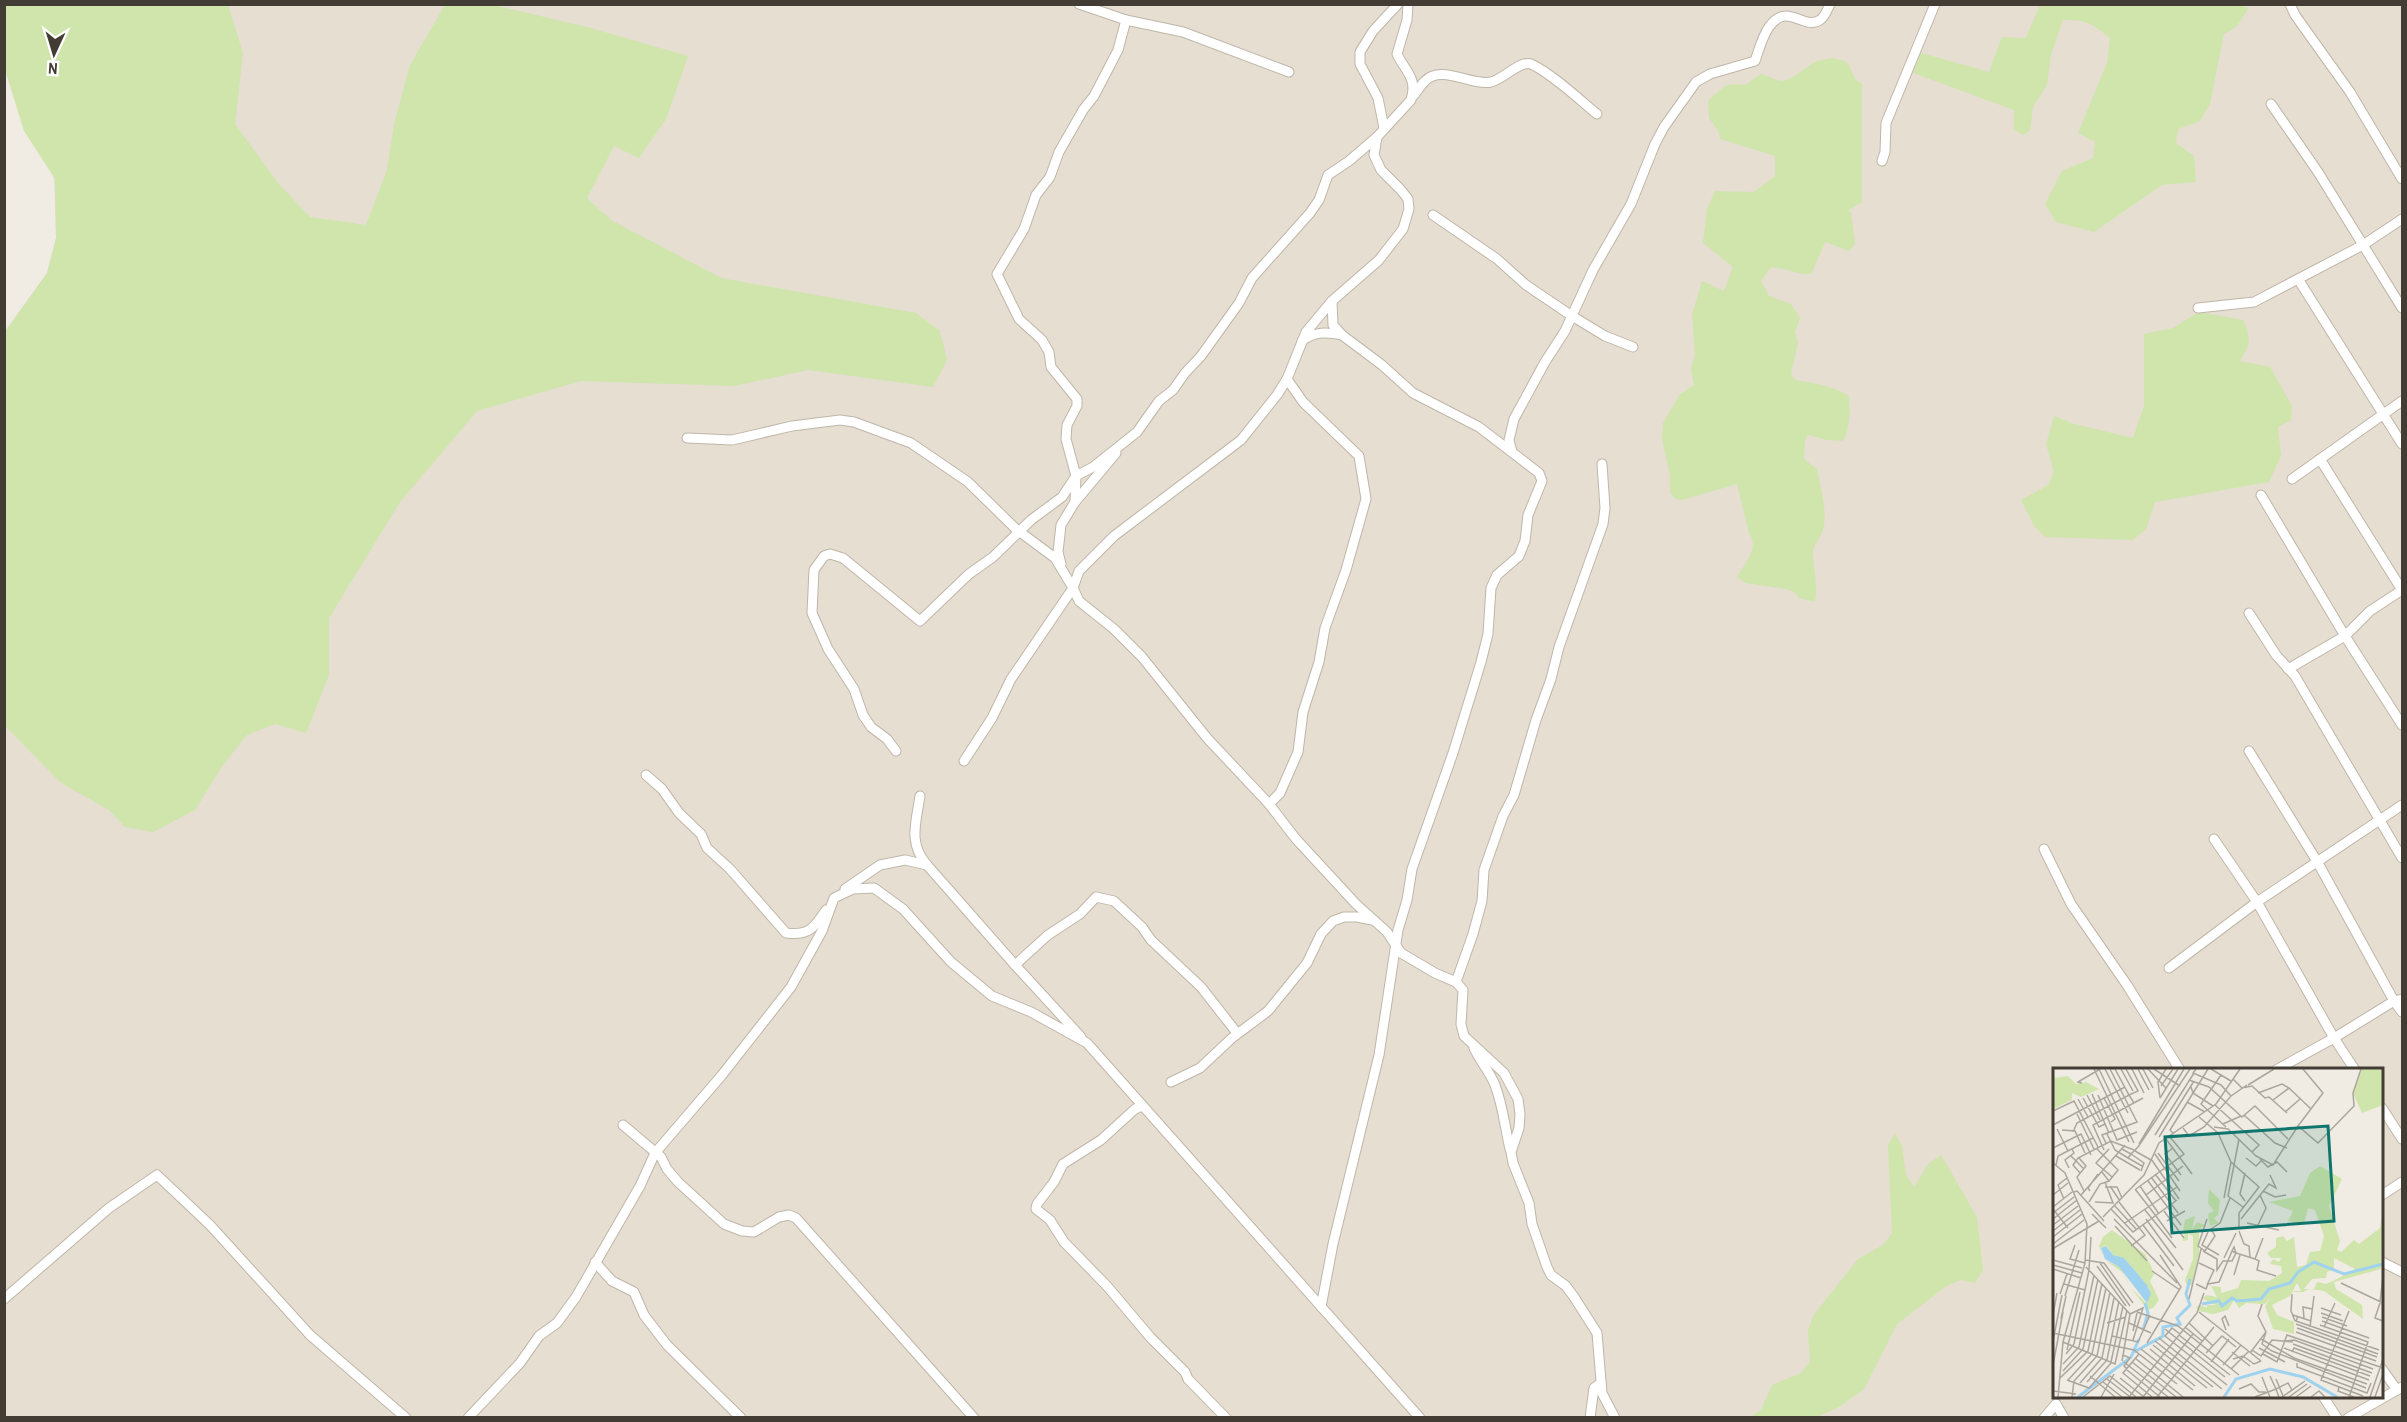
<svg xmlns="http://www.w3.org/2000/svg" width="2407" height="1422" font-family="'Archivo Narrow',sans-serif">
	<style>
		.residential { fill: #e5ded1; fill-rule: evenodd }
		.green { fill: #cfe5ac }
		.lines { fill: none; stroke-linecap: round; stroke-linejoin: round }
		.minor-casing { stroke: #bfb6a9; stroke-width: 11 }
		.minor { stroke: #fff; stroke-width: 9 }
		.inset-river { fill: none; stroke: #9fd2ee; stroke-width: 3 }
		.inset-road { fill: none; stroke: #aba69d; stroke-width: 1.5 }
		.view { fill: #0f766e; fill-opacity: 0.15; stroke: #0f766e; stroke-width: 3 }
		.inset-edge { fill: none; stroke: #433c34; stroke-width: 3 }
	</style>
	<rect width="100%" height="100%" fill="#f1ece3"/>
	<!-- residential -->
	<path class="residential" d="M 48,5 L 2402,5 L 2402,1417 L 5,1418 L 4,332 L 47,273 L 56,238 ZM 2054,1070 L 2382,1070 L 2382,1396 L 2054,1396 Z"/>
	<!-- green -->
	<g class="green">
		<path d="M 4,5 L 228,5 L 243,53 L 235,124 L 278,183 L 310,217 L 366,225 L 387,170 L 394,124 L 410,65 L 445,5 L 493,5 L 587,27 L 688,56 L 666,119 L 639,158 L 614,146 L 587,198 L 611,220 L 721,278 L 916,313 L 940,331 L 947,360 L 933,387 L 808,370 L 734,386 L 581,381 L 477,411 L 400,502 L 329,618 L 329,675 L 306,733 L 275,724 L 247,735 L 223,765 L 195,810 L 153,832 L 125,827 L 109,810 L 61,783 L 5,726 L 5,332 L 47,273 L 56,238 L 55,179 L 24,131 L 5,70 Z"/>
		<path d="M 2238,5 L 2249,8 L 2236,27 L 2224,34 L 2210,104 L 2200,121 L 2178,129 L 2176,143 L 2194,156 L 2196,182 L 2162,185 L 2094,232 L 2056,222 L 2045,204 L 2062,171 L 2093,158 L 2095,142 L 2078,133 L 2107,63 L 2110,38 C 2093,24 2086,19 2063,20 L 2051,55 L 2047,85 L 2033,107 L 2030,130 L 2024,135 L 2014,130 L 2014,110 L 1913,73 L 1921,53 L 1989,72 L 2002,37 L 2026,38 L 2040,5 Z"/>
		<path d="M 1833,58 L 1847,62 L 1856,80 L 1862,84 L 1862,202 L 1849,210 L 1851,212 L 1855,244 L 1849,251 L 1825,242 L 1812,273 C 1798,277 1785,266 1770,268 L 1761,281 L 1769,296 L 1791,304 L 1800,318 L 1795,332 L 1798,343 L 1791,374 L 1795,380 C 1814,383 1831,386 1848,395 C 1851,408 1850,430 1843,441 L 1827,440 L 1808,435 L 1805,441 L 1804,459 L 1817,469 C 1820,487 1828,511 1823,530 C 1820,539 1812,545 1813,556 C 1814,572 1818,585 1815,602 L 1799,598 L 1794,592 L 1786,589 L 1745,583 L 1737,577 C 1745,563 1760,548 1749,533 L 1737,484 L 1682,500 L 1674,498 L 1670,492 L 1670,475 L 1662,439 L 1663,423 L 1680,394 L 1694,385 L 1691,369 L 1695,355 L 1692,315 L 1702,281 L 1724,291 L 1733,267 L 1703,243 L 1707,209 L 1715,191 L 1754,192 L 1775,176 L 1775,156 L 1720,139 L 1719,132 L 1709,118 L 1708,101 C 1725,87 1722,82 1746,85 L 1760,74 C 1768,74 1775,82 1783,81 C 1797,78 1806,65 1818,61 C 1822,59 1828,59 1833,58 Z"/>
		<path d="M 2199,312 L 2243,320 C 2252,337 2250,346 2240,361 L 2270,367 L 2292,406 L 2291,420 L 2278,427 L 2281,456 L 2269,482 L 2155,502 L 2146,529 L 2133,540 L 2045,537 L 2034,526 L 2021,500 L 2048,485 L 2054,472 L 2046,444 L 2054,416 L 2074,424 L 2133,438 L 2144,406 L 2144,334 L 2173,328 Z"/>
		<path d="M 1895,1133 L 1902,1146 L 1906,1175 L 1914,1187 L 1929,1163 L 1941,1155 L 1977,1217 L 1983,1270 L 1975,1283 L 1960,1280 L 1945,1287 L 1897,1324 L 1864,1389 L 1839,1407 L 1817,1417 L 1749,1417 L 1761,1410 L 1772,1385 L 1801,1373 L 1810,1362 L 1808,1331 L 1813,1316 L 1858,1259 L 1883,1245 L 1892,1233 L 1888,1145 Z"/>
	</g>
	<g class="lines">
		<defs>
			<g id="minor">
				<path d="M 1079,4 L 1126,20 L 1183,32 L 1289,72"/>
				<path d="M 1408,4 L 1407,20 L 1397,54 C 1405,71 1418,78 1411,100 L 1377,137 L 1374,155 L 1381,170 L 1401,190 L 1408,199 L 1409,209 L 1403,229 L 1379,260 L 1332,301 L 1306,332 L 1287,379 L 1277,395 L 1241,440 L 1114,536 L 1079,571 L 1073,588 L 1079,601 L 1114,629 L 1142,657 L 1207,738 L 1269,804 L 1296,839 L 1356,904 L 1387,932 L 1401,953 L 1435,973 L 1456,982 L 1463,990 L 1461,1024 L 1464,1036 L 1504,1073 L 1518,1099 L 1520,1114 L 1519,1128 L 1511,1152 L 1513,1163 L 1529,1203 L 1532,1224 L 1547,1267 L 1551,1275 L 1566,1286 L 1574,1297 L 1597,1333 L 1602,1393 L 1615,1418"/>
				<path d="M 2290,4 L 2295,15 L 2350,92 L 2402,179"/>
				<path d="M 1414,95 C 1417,91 1421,85 1425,81 C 1441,64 1471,86 1491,82 C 1504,79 1520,60 1531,64 C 1551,73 1580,100 1597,114"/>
				<path d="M 2271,104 L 2318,172 L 2402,308"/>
				<path d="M 1384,128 L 1378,98 L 1360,64 L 1360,52 L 1373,31 L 1398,4"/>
				<path d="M 1882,161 L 1885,152 L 1886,123 L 1935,4"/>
				<path d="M 1433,215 L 1497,259 L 1526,285 L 1572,316 L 1605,336 L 1633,347"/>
				<path d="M 2298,279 L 2402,444"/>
				<path d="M 2198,308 L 2254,302 L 2363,245 L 2402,219"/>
				<path d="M 1302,341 C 1315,331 1327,332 1342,335"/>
				<path d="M 687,438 L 732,440 L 792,426 L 840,420 L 854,422 L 911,443 L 968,482 L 1016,529 L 1055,558 L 1073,588 L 1011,679 L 992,718 L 964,761"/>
				<path d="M 1512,452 L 1509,440 L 1514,419 L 1545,362 L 1565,331 L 1593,270 L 1631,204 L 1655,144 L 1664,127 L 1696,82 L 1710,74 L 1755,61 C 1759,50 1762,37 1769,27 C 1787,1 1804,31 1820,20 C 1825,17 1827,10 1830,4"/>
				<path d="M 2320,459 L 2402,590"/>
				<path d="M 2292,479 L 2402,401"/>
				<path d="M 2261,495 L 2345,636 L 2402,725"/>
				<path d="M 1075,502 L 1116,453"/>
				<path d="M 1061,564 L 1058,552 L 1061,525 L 1075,502 L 1076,476 L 1066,439 L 1067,425 L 1077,406 L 1077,399 L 1051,367 L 1049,352 L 1042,340 L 1019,319 L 997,274 L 1024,229 L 1036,195 L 1050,177 L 1059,152 L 1083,110 L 1094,96 L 1118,50 L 1126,20"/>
				<path d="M 2249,613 L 2276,655 L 2295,676 L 2402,858"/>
				<path d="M 2288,669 L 2345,636 L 2370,611 L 2402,590"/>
				<path d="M 896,751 L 887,739 L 871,727 L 863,715 L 854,689 L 828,649 L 812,613 L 814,570 L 824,556 L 830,554 L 843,558 L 920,621 L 969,574 L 993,557 L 1031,520 L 1062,497 L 1076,476 L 1093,467 L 1137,432 L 1159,401 L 1173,390 L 1185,373 L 1201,356 L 1239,303 L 1252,278 L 1310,213 L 1319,200 L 1328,175 L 1349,161 L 1377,137"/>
				<path d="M 2249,751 L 2318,863 L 2394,1001 L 2402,1012"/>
				<path d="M 646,775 L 662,789 L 679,813 L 701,834 L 707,848 L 730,869 L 786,933 C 809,936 814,928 826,910"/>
				<path d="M 920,796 C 916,823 908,843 927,865"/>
				<path d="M 1269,804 L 1280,793 L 1298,752 L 1303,712 L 1319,662 L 1325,628 L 1346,570 L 1366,499 L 1359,456 L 1303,402 L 1287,379"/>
				<path d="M 2214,839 L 2257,902 L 2334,1038 L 2355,1070"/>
				<path d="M 2044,849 L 2071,904 L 2127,985 L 2180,1070"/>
				<path d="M 845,889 L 880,865 L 905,860 L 927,865 L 1015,965 L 1081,1037"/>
				<path d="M 1015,965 L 1048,935 L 1080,914 L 1096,897 L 1114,901 L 1142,927 L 1151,940 L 1201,987 L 1237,1033"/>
				<path d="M 2169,968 L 2257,902 L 2402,805"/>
				<path d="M 1456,982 L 1473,934 L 1482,901 L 1484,870 L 1503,816 L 1514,795 L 1536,720 L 1551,679 L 1559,647 L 1603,524 L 1605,508 L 1602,464"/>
				<path d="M 1474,1048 C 1480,1061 1490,1072 1495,1085 C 1503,1106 1505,1128 1510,1149"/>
				<path d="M 2276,1070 L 2334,1038 L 2394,1001 L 2402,999"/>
				<path d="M 1171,1082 L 1200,1068 L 1232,1038 L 1268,1011 L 1307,963 L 1321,934 L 1333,921 L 1344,917 L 1357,917 L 1372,920"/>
				<path d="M 1142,1106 L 1135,1109 L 1101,1140 L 1063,1164 L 1054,1182 L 1037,1204 L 1036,1209 L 1050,1220 L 1064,1242 L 1107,1286 L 1150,1337 L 1185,1372 L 1188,1379 L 1226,1418"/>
				<path d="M 2382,1108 L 2402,1139"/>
				<path d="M 623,1125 L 661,1157 L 667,1169 L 678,1182 L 724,1224 L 742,1231 L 754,1232 L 779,1217 L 789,1215 L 796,1218 L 974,1418"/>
				<path d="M 2382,1195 L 2402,1182"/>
				<path d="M 595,1262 L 612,1281 L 634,1292 L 644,1315 L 667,1345 L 741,1418"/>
				<path d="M 2382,1262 L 2402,1272"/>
				<path d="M 4,1299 L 109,1208 L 157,1175 L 210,1225 L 310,1335 L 406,1418"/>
				<path d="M 1321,1307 L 1333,1244 L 1379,1055 L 1398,930 L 1407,900 L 1412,869 L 1453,753 L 1481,662 L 1488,634 L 1491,588 L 1497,575 L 1519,556 L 1525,541 L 1528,515 L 1542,481 L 1539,473 L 1479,427 L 1413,393 L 1382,365 L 1342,335 L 1333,325 L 1332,301"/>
				<path d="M 2382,1369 L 2397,1390"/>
				<path d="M 2323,1396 L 2337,1418"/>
				<path d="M 468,1418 L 520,1363 L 539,1336 L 557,1323 L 576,1297 L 640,1186 L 655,1153 L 722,1075 L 791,987 L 822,931 L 834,898 L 853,889 L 874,888 L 903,909 L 951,962 L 992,996 L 1031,1012 L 1087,1043 L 1420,1418"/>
				<path d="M 1590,1418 L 1594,1388 L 1601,1383"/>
				<path d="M 2044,1418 L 2056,1404 L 2064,1418"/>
				<path d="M 2348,1418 L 2402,1387"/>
			</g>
		</defs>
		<!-- minor casing -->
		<use href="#minor" class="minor-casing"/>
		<!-- minor -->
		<use href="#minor" class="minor"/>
	</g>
	<!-- overview -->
	<g transform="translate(2053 1068)">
		<rect width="330" height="330" fill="#f1ece3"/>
		<path d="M 309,1 L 330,1 L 330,37 L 309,45 L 300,25 ZM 15,8 L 23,16 L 33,14 L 46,21 L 28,29 L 19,25 L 19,32 L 0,41 L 0,10 ZM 267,98 L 289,111 L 276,138 L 287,173 L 284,182 L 288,184 L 301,172 L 306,176 L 327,160 L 330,142 L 328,201 L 281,214 L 283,221 L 309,237 L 310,251 L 271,223 L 257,221 L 250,224 L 242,224 L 240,223 L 248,223 L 244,215 L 237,228 L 219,237 L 224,247 L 241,254 L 241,266 L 220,261 L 212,238 L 218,229 L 212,236 L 193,235 L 186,240 L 181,232 L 175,242 L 160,246 L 146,243 L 143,239 L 147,237 L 154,240 L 154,237 L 163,237 L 150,231 L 153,227 L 164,229 L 158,218 L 168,219 L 168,225 L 185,220 L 188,212 L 216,213 L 229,205 L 228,198 L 217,196 L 220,191 L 226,194 L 228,190 L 218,190 L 214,185 L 223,179 L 223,170 L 230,168 L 234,173 L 241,169 L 244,199 L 253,197 L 257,184 L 267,183 L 271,168 L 262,142 L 255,140 L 251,156 L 242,154 L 235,153 L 240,143 L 216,134 L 247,128 L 257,105 ZM 281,190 L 302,201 L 282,212 L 273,216 L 264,214 L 261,221 L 251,221 L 259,211 L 273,210 L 274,204 L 281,201 ZM 156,121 L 167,132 L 165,147 L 161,150 L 166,155 L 157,158 L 155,146 L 161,143 L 155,135 ZM 142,148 L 139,161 L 144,154 L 152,157 L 142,165 L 146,165 L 146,185 L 139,217 L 134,218 L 132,212 L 140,191 L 140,168 L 135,166 L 135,172 L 129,173 L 132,168 L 130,163 L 132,152 ZM 59,162 L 92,186 L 98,198 L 101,206 L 97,213 L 106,232 L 100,240 L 95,242 L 78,220 L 69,204 L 53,193 L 67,199 L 78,220 L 94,236 L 96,220 L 72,191 L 60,187 L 53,177 L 48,180 L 50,188 L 46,178 L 50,169 Z" fill="#cfe5ac" fill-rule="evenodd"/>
		<path d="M 53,178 L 60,187 L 71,190 L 94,217 L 98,226 L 94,235 L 66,199 L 52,191 L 48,180 Z" fill="#9fd2ee"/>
		<path class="inset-river" d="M 149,236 L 166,233 L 169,238 L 179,230 L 184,233 L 208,231 L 216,221 L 237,215 L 245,204 L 261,194 L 291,206 L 330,196M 90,262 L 95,245 L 92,235M 81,284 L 110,268 L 110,259 L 127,256 L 124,250 L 137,237 L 133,226 L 137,211M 25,329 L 78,289 L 86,271M 171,329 L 183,311 L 217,301 L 250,309 L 284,329"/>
		<path class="inset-road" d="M 41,1 L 76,74M 46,1 L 81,75M 52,1 L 75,45M 62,1 L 76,27 L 85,23 L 73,1M 68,1 L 80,23M 79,1 L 91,25M 85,1 L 96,22M 90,1 L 100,20M 95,1 L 113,20M 101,1 L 127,18M 143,1 L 140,5 L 168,17 L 178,28M 158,1 L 178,13M 168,7 L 148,36 L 173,59M 180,11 L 189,20 L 199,18 L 212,30 L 216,29 L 234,45M 136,12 L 156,19 L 189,49 L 202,38 L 235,71M 29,15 L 25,14 L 47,1M 195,17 L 221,1M 108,18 L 120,1M 138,19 L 140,25 L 160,38M 236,20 L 258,41M 205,25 L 229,16 L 236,20 L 220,32M 39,26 L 56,65M 34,27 L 47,52M 45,27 L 64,72 L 84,64M 30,30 L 46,59 L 52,56M 51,30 L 62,51 L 58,54M 107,30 L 125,1M 107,30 L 105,14 L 113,1M 25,31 L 35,49M 134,34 L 152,44M 162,37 L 206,77 L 199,84M 0,43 L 21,33 L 45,79M 232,44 L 247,31M 24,46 L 41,81M 191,47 L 222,75 L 234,80M 146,49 L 165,65 L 178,94 L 206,119 L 186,145 L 186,159M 170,56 L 188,48M 0,57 L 72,19M 245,58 L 270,25 L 250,1M 161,59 L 175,61 L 203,88 L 220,97 L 245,58 L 265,75 L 301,38 L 300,25 L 308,1M 130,60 L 136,68 L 151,59 L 178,28 L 194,17M 4,61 L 15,83M 9,62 L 22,63 L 32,85M 20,64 L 24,55 L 76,27 L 81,35M 54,66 L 62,82 L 75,90M 121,66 L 117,62 L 155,1M 102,67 L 141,5M 106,69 L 141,13M 113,71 L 139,106M 186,71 L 175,128 L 190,139M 53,75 L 49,67 L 84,54 L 57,1M 86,76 L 131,1M 86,78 L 78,86 L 91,95 L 88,103M 85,79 L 137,1M 0,80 L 28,66 L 38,87M 43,80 L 65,102 L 56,113M 120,80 L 112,86 L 128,107M 56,81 L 43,95 L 59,109M 69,81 L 78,86 L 75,90 L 89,98M 51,82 L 40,57 L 90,30M 82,83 L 98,92M 105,85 L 126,113M 102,86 L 127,123M 18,88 L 31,101M 63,88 L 87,102M 26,90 L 33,98 L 24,109 L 31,123M 193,90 L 203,98 L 208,93M 98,91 L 112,111M 207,91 L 215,99 L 224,94 L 234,104M 0,95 L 12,105 L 34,156 L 32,195 L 10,274 L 5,329M 3,97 L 5,88 L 40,70M 16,100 L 12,92 L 21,85 L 19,81M 27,105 L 20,97 L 25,90 L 58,73 L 81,82M 192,105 L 187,126 L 192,133M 102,106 L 123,133M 98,109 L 125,145M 113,112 L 126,131M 95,113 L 128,157M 57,118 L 67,133M 87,118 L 106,146M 52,119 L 64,119 L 69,130M 82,121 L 103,148M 83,121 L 131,86 L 117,69M 37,123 L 35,120 L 45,106M 210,123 L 222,129 L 233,127M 21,124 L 24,123 L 51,153M 0,127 L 15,115M 28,127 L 72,77M 93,127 L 130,98M 171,130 L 178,94M 11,131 L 5,117 L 14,110M 36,134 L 47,116 L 56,113 L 49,104M 42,134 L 60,135 L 52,114M 66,134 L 92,167 L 78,178M 61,137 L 83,161M 0,139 L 19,124M 0,141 L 15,160M 58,141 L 80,164 L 124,132M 92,142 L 123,180M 111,143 L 131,170M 0,145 L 21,129M 39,146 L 53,160M 103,148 L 119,170M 50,149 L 91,107 L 106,75 L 163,36 L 187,1M 0,151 L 24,132M 61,151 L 124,215M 93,151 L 130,202M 154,151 L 145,178 L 152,183 L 162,168 L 158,161 L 167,155 L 177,130M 188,151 L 216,116 L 223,120 L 217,107M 114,153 L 132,143M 72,155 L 124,119M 194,155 L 226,162M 0,157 L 25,138M 90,157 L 121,198M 205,157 L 213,140 L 207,127M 62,158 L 94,193M 0,163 L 27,142M 186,163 L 191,176 L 196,178 L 197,190M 155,164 L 149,177 L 166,187M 0,169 L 29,146M 210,170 L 202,191 L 206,193 L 204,202 L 223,208M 0,176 L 31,152M 22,177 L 17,191 L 32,195M 1,180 L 46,153M 150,183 L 164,191 L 164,202 L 170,193 L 179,193 L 183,185 L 179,183M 179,183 L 181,179 L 183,185 L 202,191M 171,190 L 183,165M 0,192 L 29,200M 32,192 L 51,195 L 80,235M 47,195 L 77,238M 146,195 L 161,202 L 154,217M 0,197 L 29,205M 44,198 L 73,238M 33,199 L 77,246 L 90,240 L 80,272M 0,201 L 28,210M 36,202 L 38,169M 99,203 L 127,222M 181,207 L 187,187M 288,215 L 330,235M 11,216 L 32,222M 143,216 L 153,221 L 155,216 L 166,214 L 179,183M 7,226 L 14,206M 239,226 L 238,243 L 242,253M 12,228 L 26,182M 136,231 L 148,181M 327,234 L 330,208M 327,235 L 322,250 L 330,253M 268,240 L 288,247M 296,243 L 268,312 L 310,328M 84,244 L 125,258 L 186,307M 146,244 L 208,293M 268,245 L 290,253M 0,247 L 4,225M 240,247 L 258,253M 245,248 L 243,253 L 326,282M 269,249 L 294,258M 251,250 L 250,239 L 259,241M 8,251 L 13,228M 269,253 L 316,270M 54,255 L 73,249M 76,255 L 98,265M 136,255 L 160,278M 243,256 L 325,286M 267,257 L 315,274 L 296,329M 132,259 L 149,273M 257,259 L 261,228M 271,259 L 282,235M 244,260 L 324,289M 112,261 L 172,309M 173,262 L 169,251 L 172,248 L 176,258M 80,263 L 84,245M 213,264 L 209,276 L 219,283 L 313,320M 243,264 L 323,293M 0,265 L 81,282 L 124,316M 127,266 L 119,260 L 112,268 L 174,317M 126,267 L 177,307M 59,268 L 85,274 L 97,247M 106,270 L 169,321M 208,271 L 241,290 L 314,316M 0,273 L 9,227M 102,273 L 160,319M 232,273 L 241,272 L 320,301M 10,274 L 62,296 L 74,242M 94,275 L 128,219 L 107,187M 240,276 L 319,305M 100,277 L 154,320M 206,280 L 232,294M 231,280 L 316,312M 88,281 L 140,322M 97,281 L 142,318M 14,282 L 27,224M 199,282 L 208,288 L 219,272 L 240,274M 179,284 L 197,298M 239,284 L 241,280 L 317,308M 153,285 L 169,268 L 183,279M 197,285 L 213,264 L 205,248 L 209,236M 13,286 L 21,276 L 36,202M 86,286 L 70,305 L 99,329M 210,286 L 224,294 L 234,267 L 330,300M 70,287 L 77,290 L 71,298 L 74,301M 82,290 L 130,329M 180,291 L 190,288 L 201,296 L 208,293M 69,293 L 77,246M 58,294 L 70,238M 71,294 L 115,329M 79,294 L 123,329M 158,294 L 176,271M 244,295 L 244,299 L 314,325 L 318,315M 10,296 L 26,279 L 41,207M 0,297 L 10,244M 170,297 L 188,277M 178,301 L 196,283M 74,302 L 107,329M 10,303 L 30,281 L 45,211M 37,308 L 62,329M 217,308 L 223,321 L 235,315 L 239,322M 209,309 L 217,329M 7,310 L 35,283 L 49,215M 67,310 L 91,329M 54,311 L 76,328M 223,311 L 230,328M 14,312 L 36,320 L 59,294M 15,312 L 39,286 L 53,220M 34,314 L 54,292 L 66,233M 50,314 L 69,329M 27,315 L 49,290 L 61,230M 286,319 L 285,323 L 301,329M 186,321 L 198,316 L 206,324 L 213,324M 0,323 L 23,326M 19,329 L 21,313 L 44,288 L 57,224M 30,329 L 57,308 L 83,329M 48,329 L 61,306M 76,329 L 144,245 L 151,225M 90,329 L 140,266M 104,329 L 161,259M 202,329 L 223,321 L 226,329M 229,329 L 252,313M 236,329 L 254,316M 243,329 L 258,318M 258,329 L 266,323 L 272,329M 317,329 L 330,291M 322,329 L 330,306"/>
		<path class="view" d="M 275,58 L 281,153 L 119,165 L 112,69 Z"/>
		<rect width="330" height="330" class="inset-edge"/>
	</g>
	<!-- border -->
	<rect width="2407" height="1422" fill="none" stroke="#433c34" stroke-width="12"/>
	<!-- north arrow -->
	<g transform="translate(54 54) rotate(184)" stroke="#ffffff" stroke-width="4.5" paint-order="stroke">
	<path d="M0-4.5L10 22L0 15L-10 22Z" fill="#433c34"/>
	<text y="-9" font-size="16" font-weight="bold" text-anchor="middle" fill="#433c34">N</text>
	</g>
</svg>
